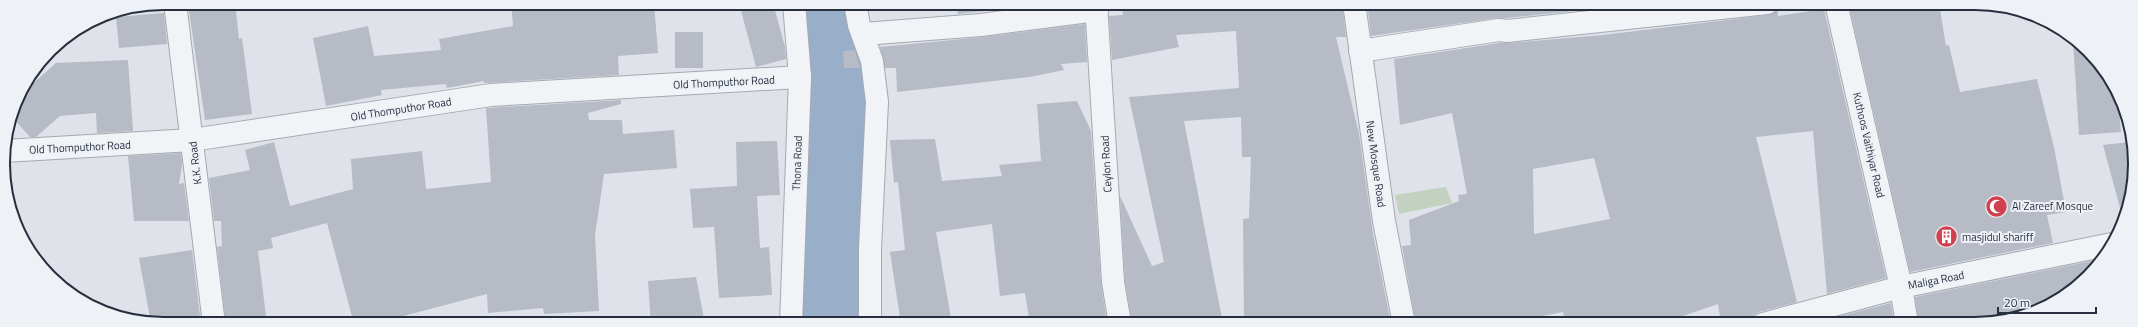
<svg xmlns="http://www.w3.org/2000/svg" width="2138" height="327" font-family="'Titillium Web',sans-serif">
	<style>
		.green { fill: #c3d2c0 }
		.water { fill: #99aec9 }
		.building { fill: #b6bbc5; fill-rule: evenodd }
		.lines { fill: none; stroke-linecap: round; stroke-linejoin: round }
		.minor-casing { stroke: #a4a9b2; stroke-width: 24 }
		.minor { stroke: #f1f3f7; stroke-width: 22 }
		.labels { text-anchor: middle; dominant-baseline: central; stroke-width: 4; stroke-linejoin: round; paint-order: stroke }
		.street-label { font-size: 11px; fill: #272f3f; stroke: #eef1f6 }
		.poi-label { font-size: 11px; fill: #272f3f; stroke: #eef1f6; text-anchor: start }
		.rim { fill: none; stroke: #272f3f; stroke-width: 2 }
	</style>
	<rect width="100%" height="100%" fill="#dfe2e8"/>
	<!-- green -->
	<path class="green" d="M 1446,187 L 1452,203 L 1399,214 L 1395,195 Z"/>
	<!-- water -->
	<path class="water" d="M 793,3 L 855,3 L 872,61 L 866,324 L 791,324 Z"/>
	<!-- building -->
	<g class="building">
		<path d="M 192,3 L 235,3 L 239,39 L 242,38 L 252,114 L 205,120 L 189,11 L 192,10 Z"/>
		<path d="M 511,3 L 654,3 L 658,53 L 618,56 L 619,75 L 484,83 L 484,81 L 447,88 L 446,84 L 381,90 L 382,95 L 326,106 L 313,38 L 368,26 L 374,56 L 441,50 L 439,39 L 513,26 Z"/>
		<path d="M 739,3 L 773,3 L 785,47 L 786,59 L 756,67 Z"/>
		<path d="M 956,3 L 1052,3 L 958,14 Z"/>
		<path d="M 1121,3 L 1342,3 L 1346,37 L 1336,37 L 1359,134 L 1373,233 L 1391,324 L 1244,324 L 1243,219 L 1249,218 L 1251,157 L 1242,157 L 1241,117 L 1184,121 L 1223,324 L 1132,324 L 1125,281 L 1120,196 L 1152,266 L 1164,262 L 1129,97 L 1239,88 L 1236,31 L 1176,35 L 1179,47 L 1112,60 L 1109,16 L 1123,15 Z"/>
		<path d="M 1367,3 L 1601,3 L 1601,8 L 1507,18 L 1497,18 L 1371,36 Z"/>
		<path d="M 1856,3 L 1939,3 L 1946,46 L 1949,45 L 1960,92 L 2037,79 L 2054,147 L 2066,212 L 2047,215 L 2053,243 L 1910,272 L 1849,5 Z"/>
		<path d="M 1778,9 L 1778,16 L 1824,9 L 1886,278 L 1827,294 L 1813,131 L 1756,137 L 1797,302 L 1759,312 L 1754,315 L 1751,324 L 1721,324 L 1718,304 L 1659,324 L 1566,324 L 1563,312 L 1501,324 L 1416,324 L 1402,246 L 1411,245 L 1409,220 L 1459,201 L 1458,195 L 1467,194 L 1452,113 L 1400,125 L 1394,59 L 1499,43 L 1508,43 L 1603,35 L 1768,15 ZM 1594,158 L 1610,219 L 1534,234 L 1533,169 Z"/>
		<path d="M 164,13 L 167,44 L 119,48 L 116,17 Z"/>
		<path d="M 1085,24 L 1087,62 L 1061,64 L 1064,70 L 1030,77 L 897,92 L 896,68 L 885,68 L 880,47 L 983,37 Z"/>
		<rect x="675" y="32" width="28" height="36"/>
		<path d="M 2073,41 L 2095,58 L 2118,98 L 2121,132 L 2079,135 Z"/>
		<path d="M 855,50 L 860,68 L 844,68 L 843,51 Z"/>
		<path d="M 128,60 L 133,131 L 97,133 L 96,113 L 60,116 L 36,137 L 30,137 L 12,117 L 15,102 L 20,95 L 56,63 Z"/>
		<path d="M 621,100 L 621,104 L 588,113 L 589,120 L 622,120 L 623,134 L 674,130 L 677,168 L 604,174 L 595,235 L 599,311 L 544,314 L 543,308 L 488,313 L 487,294 L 373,324 L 354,324 L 327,223 L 271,238 L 273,248 L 258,251 L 267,324 L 226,324 L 217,247 L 222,246 L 221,221 L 214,221 L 209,178 L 250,170 L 245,150 L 274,142 L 290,206 L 353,189 L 351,159 L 422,151 L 426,189 L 491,182 L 486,108 Z"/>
		<path d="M 1077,101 L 1091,131 L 1101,283 L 1107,324 L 1030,324 L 1025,293 L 1000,296 L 992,224 L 936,232 L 952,324 L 901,324 L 890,252 L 905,250 L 898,182 L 894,183 L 890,140 L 935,139 L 942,181 L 1002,176 L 999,165 L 1041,161 L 1037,104 Z"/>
		<path d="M 777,141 L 780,195 L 757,196 L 760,248 L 769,247 L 772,295 L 719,298 L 714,227 L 693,228 L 690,189 L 737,186 L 736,142 Z"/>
		<path d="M 2130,142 L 2135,174 L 2123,219 L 2103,145 Z"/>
		<path d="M 181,153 L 182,164 L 179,184 L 184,183 L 189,221 L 134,221 L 128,156 Z"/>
		<path d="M 192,250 L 201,324 L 151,323 L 139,258 Z"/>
		<path d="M 2101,259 L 2088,277 L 2045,308 L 1985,324 L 1919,324 L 1915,297 Z"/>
		<path d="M 696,277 L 705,324 L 651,324 L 648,281 Z"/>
		<path d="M 1891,303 L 1894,324 L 1829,324 L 1829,319 Z"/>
	</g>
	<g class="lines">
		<defs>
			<g id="minor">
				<path d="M 175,3 L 214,324"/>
				<path d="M 855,3 L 859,25 L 872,61 L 877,102 L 870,249 L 870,324"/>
				<path d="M 1096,3 L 1113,282 L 1120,324"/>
				<path d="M 1354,3 L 1384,221 L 1404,324"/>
				<path d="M 1836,3 L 1901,287 L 1907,324"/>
				<path d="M 863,34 L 981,25 L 1097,10"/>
				<path d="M 1360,51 L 1499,30 L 1507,31 L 1767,3"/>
				<path d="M 4,151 L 192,140 L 491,95 L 800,77"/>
				<path d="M 791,324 L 800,77 L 794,3"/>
				<path d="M 1763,324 L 1901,287 L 2112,244"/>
			</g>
		</defs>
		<!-- minor casing -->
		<use href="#minor" class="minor-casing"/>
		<!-- minor -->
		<use href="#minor" class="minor"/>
	</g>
	<!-- icons -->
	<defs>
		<symbol id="mosque-disc" viewBox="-11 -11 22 22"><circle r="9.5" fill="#d0414f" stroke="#eef1f6"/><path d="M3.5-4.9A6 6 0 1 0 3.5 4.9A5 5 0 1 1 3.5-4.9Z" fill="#fff"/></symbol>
		<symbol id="building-disc" viewBox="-11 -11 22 22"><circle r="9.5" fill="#d0414f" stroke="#eef1f6"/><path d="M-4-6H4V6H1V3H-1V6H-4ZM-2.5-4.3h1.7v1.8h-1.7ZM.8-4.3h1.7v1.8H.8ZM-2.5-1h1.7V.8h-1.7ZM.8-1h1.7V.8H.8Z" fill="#fff"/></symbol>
	</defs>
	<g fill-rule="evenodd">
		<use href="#mosque-disc" x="1984" y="194" width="25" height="25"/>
		<use href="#building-disc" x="1934" y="224" width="25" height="25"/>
	</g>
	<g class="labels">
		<!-- street labels -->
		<g class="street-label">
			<text transform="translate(724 82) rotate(-3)">Old Thomputhor Road</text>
			<text transform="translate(401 109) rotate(-9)">Old Thomputhor Road</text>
			<text transform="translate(1869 145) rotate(77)">Kuthoos Vaithiyar Road</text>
			<text transform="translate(80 147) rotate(-3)">Old Thomputhor Road</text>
			<text transform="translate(195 163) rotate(-97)">K.K. Road</text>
			<text transform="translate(797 163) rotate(-88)">Thona Road</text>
			<text transform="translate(1106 164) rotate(-93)">Ceylon Road</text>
			<text transform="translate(1376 164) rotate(82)">New Mosque Road</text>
			<text transform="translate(1936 280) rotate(-11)">Maliga Road</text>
		</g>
		<!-- poi labels -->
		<g class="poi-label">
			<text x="2012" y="206">Al Zareef Mosque</text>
			<text x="1962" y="237">masjidul shariff</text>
		</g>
	</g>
	<!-- crop -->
	<path d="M0 0H2138V327H0ZM163 10H1975A153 153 0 0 1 2128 163V164A153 153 0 0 1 1975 317H163A153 153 0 0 1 10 164V163A153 153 0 0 1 163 10Z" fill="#eef1f6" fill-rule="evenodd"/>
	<path class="rim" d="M163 10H1975A153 153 0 0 1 2128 163V164A153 153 0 0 1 1975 317H163A153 153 0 0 1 10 164V163A153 153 0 0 1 163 10Z"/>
	<!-- scale -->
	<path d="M1998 307v6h98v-6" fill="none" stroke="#272f3f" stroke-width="2"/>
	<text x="2004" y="307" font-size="12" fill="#272f3f" stroke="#eef1f6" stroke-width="3" paint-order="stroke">20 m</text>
</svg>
